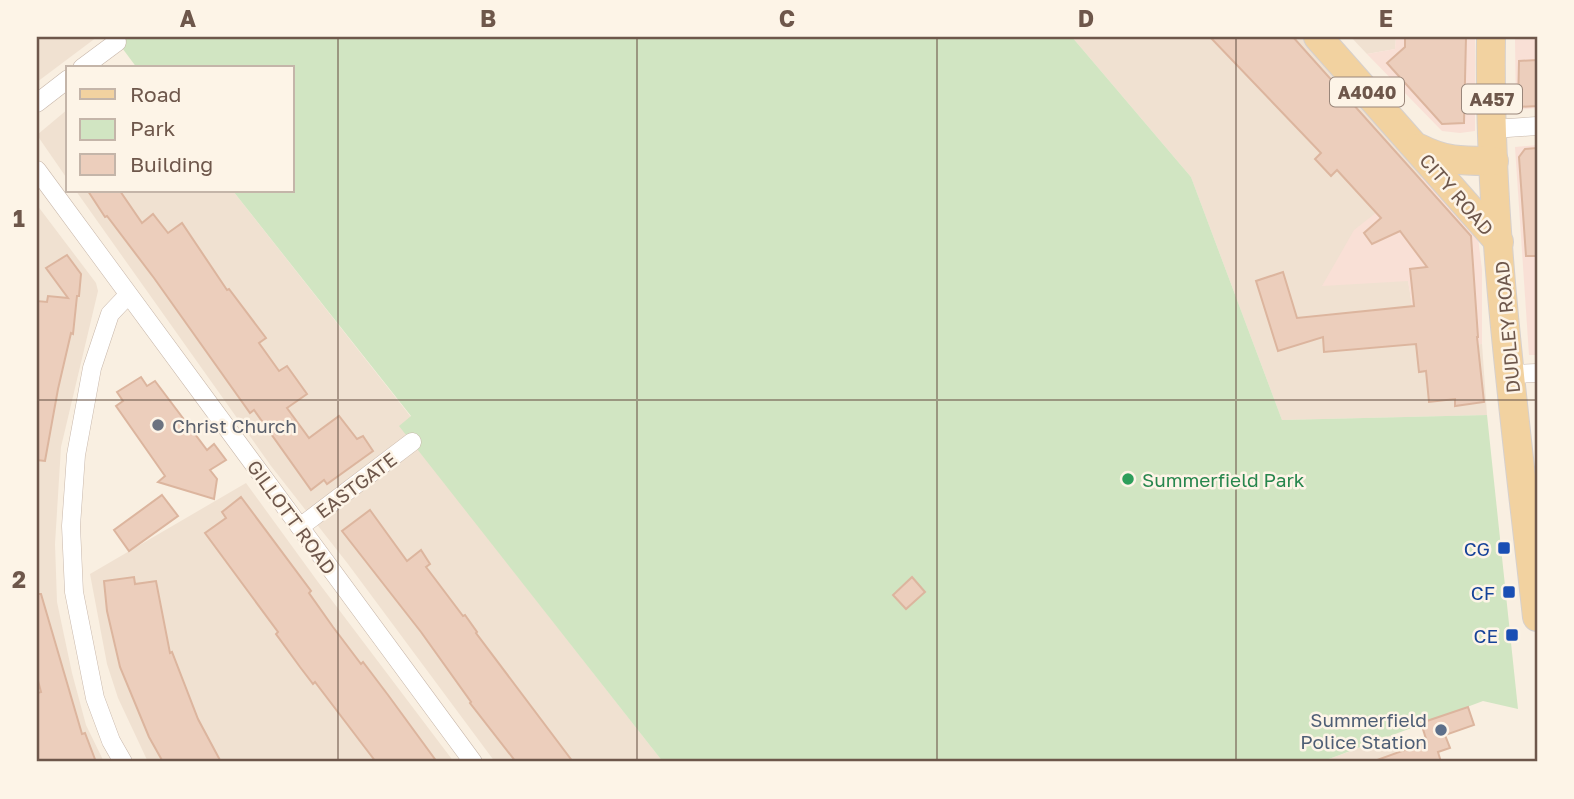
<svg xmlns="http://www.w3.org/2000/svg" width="1574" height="799" font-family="'Golos Text',sans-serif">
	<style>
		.residential { fill: #f0e1d1 }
		.commercial { fill: #f9e0d6 }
		.green { fill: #d1e5c2 }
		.building { fill: #eccebc; stroke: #dcb59e; stroke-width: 2 }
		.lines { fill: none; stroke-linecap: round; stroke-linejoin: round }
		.minor-casing { stroke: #c8b7aa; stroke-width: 19 }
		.primary-casing { stroke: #d6d0cd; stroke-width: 30 }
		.minor { stroke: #fff; stroke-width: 18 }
		.primary { stroke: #f2d2a0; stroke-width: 28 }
		.grid { fill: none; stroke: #6e574b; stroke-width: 2; stroke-opacity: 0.55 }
		.worship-dot { fill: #6b7280; stroke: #fdf4e7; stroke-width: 2.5 }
		.leisure-dot { fill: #2e9e5b; stroke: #fdf4e7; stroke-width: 2.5 }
		.transit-dot { fill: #1a4fb4; stroke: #fdf4e7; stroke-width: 2.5 }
		.service-dot { fill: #5c6f8a; stroke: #fdf4e7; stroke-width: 2.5 }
		.labels { text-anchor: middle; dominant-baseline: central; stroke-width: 5; stroke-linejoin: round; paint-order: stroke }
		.shield { fill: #fdf4e7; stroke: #99867a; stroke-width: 2 }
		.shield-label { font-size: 18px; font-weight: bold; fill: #6e574b }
		.street-label { font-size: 19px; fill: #6e574b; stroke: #fdf4e7 }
		.worship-label { font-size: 19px; fill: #5b616d; stroke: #fdf4e7; text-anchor: start }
		.leisure-label { font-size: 19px; fill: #27864d; stroke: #fdf4e7; text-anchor: start }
		.transit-label { font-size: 19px; fill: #164399; stroke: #fdf4e7; text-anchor: end }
		.service-label { font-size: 19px; fill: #4e5e75; stroke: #fdf4e7; text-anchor: end }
		.neatline { fill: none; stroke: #6e574b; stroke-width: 2.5 }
		.grid-label { font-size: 23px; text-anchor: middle; font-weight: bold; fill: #6e574b }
	</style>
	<rect width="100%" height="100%" fill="#f9efe1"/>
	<!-- residential -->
	<g class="residential">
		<path d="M 37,37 L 97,37 L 37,82 Z"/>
		<path d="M 1072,37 L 1305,37 L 1428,172 L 1408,280 L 1419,349 L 1482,344 L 1487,415 L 1282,420 L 1191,177 Z"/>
		<path d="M 1351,37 L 1396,37 L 1395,49 L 1367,54 Z"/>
		<path d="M 68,109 L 68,180 L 37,135 Z"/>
		<path d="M 76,191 L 233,191 L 411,417 L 400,426 L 663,762 L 495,762 L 348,564 L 271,466 Z"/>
		<path d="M 37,205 L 96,283 L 98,291 L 61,447 L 55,544 L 57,602 L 72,673 L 86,725 L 104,762 L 37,762 Z"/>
		<path d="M 246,483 L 318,582 L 454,762 L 148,762 L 118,698 L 107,664 L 90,574 Z"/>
		<path d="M 1394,735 L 1403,762 L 1321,762 Z"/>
	</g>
	<!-- commercial -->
	<g class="commercial">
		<path d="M 1396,37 L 1475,37 L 1475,131 L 1460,133 L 1442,131 L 1367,54 L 1395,49 Z"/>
		<path d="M 1515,37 L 1537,37 L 1537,108 L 1516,110 Z"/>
		<path d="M 1537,145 L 1537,355 L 1529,355 L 1515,147 Z"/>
		<path d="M 1428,172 L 1477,229 L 1482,270 L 1482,344 L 1419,349 L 1408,281 L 1322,286 L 1354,230 Z"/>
	</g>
	<!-- green -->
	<path class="green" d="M 114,37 L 1072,37 L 1191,177 L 1282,420 L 1487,415 L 1518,709 L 1483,701 L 1321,762 L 663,762 L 399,426 L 411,416 L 233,191 L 292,191 L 292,68 L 137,68 Z"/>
	<!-- building -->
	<g class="building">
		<path d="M 1210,37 L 1293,37 L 1471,236 L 1478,337 L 1477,337 L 1484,402 L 1455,406 L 1455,399 L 1429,402 L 1426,371 L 1419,372 L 1416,344 L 1324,352 L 1323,337 L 1278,351 L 1256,281 L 1283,272 L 1297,318 L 1414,306 L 1410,269 L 1427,267 L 1400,231 L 1372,244 L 1364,233 L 1381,218 L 1337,170 L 1331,176 L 1315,159 L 1321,153 Z"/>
		<path d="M 1405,37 L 1466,37 L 1464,123 L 1442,124 L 1387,63 L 1405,47 Z"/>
		<path d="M 1537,60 L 1537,106 L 1518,107 L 1519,61 Z"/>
		<path d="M 1537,148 L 1537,256 L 1526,256 L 1519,157 L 1525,149 Z"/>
		<path d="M 88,191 L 120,191 L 142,223 L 153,214 L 168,233 L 182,223 L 227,290 L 229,289 L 266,338 L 259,343 L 279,371 L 287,366 L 307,394 L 287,408 L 309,438 L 339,416 L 357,439 L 363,436 L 373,451 L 327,484 L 324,480 L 311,490 L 254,410 L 250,413 L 154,278 L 107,216 L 105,217 Z"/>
		<path d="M 67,255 L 81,274 L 79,296 L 77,296 L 73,334 L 71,333 L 58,389 L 45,461 L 37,460 L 37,301 L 47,302 L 48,296 L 68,298 L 46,268 Z"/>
		<path d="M 141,377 L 147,386 L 155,381 L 207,450 L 214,444 L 226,460 L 210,470 L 217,479 L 214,499 L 158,482 L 165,476 L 116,406 L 123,401 L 117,392 Z"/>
		<path d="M 162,495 L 178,516 L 129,551 L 114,530 Z"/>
		<path d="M 241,497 L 311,591 L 309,593 L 333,627 L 361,664 L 363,662 L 388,695 L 437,762 L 376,762 L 315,682 L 313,684 L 300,667 L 276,634 L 278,632 L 205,533 L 226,518 L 222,512 Z"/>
		<path d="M 370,510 L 407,561 L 421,550 L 430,564 L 426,567 L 463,616 L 465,615 L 477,632 L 476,633 L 573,762 L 516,762 L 470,703 L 471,702 L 421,632 L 342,531 Z"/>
		<path d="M 134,577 L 135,584 L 156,581 L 170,653 L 172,652 L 198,719 L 221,762 L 163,762 L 149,737 L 120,667 L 107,611 L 104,581 Z"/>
		<path d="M 912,577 L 925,592 L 906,609 L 893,595 Z"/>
		<path d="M 37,594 L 41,594 L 82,734 L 85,733 L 96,762 L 37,762 L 37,693 L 41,692 L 37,677 Z"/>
		<path d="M 1468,707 L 1474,725 L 1445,735 L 1450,748 L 1438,752 L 1441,762 L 1378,762 L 1377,760 L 1427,742 L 1421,723 Z"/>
	</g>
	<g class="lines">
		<defs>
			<g id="minor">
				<path d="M 82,68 L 117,42"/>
				<path d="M 37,103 L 68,79"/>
				<path d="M 1493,129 L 1537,126"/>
				<path d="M 37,170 L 473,762"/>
				<path d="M 1511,374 L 1537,373"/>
				<path d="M 300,527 L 412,442"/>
				<path d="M 123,762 L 111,741 L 95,698 L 74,592 L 71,526 L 76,455 L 92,368 L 110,314 L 128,295"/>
			</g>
			<g id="primary">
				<path d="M 1318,37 L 1499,242"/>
				<path d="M 1491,37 C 1488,230 1516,425 1537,617"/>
				<path d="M 1419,148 C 1446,162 1464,161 1494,161"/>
			</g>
		</defs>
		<!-- minor casing -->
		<use href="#minor" class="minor-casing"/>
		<!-- primary casing -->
		<use href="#primary" class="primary-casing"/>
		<!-- minor -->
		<use href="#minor" class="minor"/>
		<!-- primary -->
		<use href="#primary" class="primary"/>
	</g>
	<!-- grid -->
	<path class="grid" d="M 338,37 L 338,762M 637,37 L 637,762M 937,37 L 937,762M 1236,37 L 1236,762M 37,400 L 1537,400"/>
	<!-- markers -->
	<circle class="worship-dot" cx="158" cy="425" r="7"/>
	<circle class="leisure-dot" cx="1128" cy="479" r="7"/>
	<g class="transit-dot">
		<rect x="1497" y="541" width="14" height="14" rx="3.5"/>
		<rect x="1502" y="585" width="14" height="14" rx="3.5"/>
		<rect x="1505" y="628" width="14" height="14" rx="3.5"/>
	</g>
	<circle class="service-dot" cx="1441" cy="730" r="7"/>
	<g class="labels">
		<!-- shield labels -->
		<g class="shield">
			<rect x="1330" y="77.5" width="74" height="29" rx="5"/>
			<rect x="1462" y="84.5" width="60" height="29" rx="5"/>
		</g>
		<g class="shield-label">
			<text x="1367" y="92">A4040</text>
			<text x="1492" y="99">A457</text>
		</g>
		<!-- street labels -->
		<g class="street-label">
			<text transform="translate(1457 194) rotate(49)">CITY ROAD</text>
			<text transform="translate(1507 327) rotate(-95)">DUDLEY ROAD</text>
			<text transform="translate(356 485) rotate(-37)">EASTGATE</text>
			<text transform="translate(292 517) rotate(54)">GILLOTT ROAD</text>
		</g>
		<!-- worship labels -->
		<g class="worship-label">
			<text x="172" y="425">Christ Church</text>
		</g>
		<!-- leisure labels -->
		<g class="leisure-label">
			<text x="1142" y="479">Summerfield Park</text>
		</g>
		<!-- transit labels -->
		<g class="transit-label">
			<text x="1490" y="548">CG</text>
			<text x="1495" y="592">CF</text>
			<text x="1498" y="635">CE</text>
		</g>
		<!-- service labels -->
		<g class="service-label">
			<text x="1427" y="719">Summerfield<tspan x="1427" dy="22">Police Station</tspan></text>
		</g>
	</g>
	<!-- border -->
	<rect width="1574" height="799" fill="none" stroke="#fdf4e7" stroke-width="77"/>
	<!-- legend -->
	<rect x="66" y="66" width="228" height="126" fill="#fdf4e7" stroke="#c4b5a9" stroke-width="2"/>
	<rect x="80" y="89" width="35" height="10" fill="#f2d2a0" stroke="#c4b5a9" stroke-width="2"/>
	<text x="130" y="102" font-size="21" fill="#6e574b">Road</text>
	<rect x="80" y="119" width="35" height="21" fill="#d1e5c2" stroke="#c4b5a9" stroke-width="2"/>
	<text x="130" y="136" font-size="21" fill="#6e574b">Park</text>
	<rect x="80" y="154" width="35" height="21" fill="#eccebc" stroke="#c4b5a9" stroke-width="2"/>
	<text x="130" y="172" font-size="21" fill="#6e574b">Building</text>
	<rect x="38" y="38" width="1498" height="722" class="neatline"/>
	<g class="grid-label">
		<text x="188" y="27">A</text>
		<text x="488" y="27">B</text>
		<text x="787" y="27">C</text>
		<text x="1086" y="27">D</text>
		<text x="1386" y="27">E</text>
		<text x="19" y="227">1</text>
		<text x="19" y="588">2</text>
	</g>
</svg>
